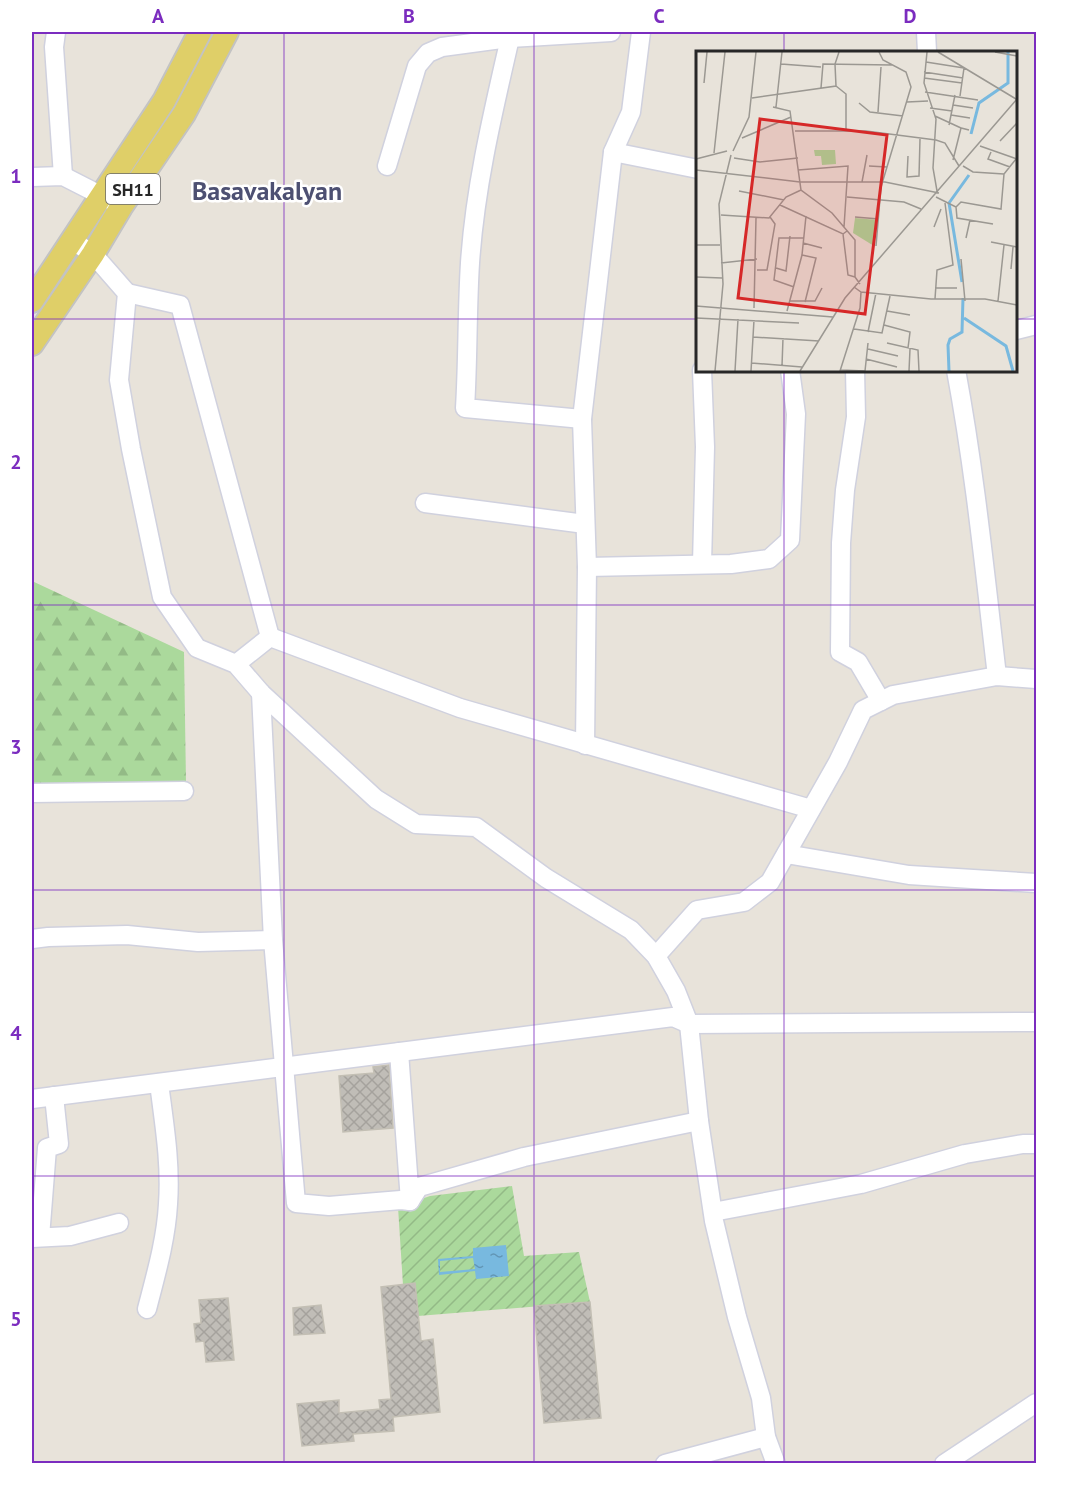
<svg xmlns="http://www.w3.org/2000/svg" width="1068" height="1495" font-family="'PT Sans',sans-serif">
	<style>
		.forest { fill: url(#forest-firs) }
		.garden { fill: url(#garden-furrows) }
		.water { fill: url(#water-ripples); fill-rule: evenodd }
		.building { fill: url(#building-cross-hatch); stroke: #c3bfb4; stroke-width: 1.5 }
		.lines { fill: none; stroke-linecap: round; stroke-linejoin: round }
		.minor-casing { stroke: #d0d1de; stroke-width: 21 }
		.major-casing { stroke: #c3c3c3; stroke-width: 26 }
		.minor { stroke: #fff; stroke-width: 18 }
		.major { stroke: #dfcf68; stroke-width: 22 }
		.grid { fill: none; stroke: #7b2cbf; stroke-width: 1.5; stroke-opacity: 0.55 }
		.labels { text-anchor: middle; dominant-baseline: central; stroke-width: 5; stroke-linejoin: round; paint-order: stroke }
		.shield { fill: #fff; stroke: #686868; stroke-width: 1.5 }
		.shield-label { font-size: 18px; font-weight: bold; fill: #272727 }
		.district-label { font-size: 26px; font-weight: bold; fill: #4d5072; stroke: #fff }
		.inset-river { fill: none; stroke: #78b9df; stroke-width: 3 }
		.inset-road { fill: none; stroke: #9b9892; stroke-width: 1.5 }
		.view { fill: #d62828; fill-opacity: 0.15; stroke: #d62828; stroke-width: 3 }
		.inset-edge { fill: none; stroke: #272727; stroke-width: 3 }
		.neatline { fill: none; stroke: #7b2cbf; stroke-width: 2 }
		.grid-label { font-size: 20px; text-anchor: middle; font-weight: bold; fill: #7b2cbf }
	</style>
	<defs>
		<pattern id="forest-firs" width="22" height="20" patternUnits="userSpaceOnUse" patternTransform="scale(1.5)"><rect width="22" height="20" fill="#abd99c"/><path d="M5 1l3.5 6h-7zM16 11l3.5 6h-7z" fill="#93ba86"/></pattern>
		<pattern id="garden-furrows" width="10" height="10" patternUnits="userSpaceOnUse" patternTransform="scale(1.5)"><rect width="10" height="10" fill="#abd99c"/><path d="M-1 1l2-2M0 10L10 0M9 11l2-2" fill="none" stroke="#93ba86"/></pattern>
		<pattern id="water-ripples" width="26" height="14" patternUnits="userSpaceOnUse" patternTransform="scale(1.5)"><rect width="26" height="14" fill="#78b9df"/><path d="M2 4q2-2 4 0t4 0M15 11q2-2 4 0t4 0" fill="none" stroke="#6296b5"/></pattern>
		<pattern id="building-cross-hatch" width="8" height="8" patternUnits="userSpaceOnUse" patternTransform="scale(1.5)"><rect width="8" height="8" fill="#c0bdb7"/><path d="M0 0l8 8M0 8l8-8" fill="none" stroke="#a5a29d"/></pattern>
	</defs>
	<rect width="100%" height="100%" fill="#e8e3da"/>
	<!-- forest -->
	<path class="forest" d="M 32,581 L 184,652 L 186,783 L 32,786 Z"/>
	<!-- garden -->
	<path class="garden" d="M 512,1186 L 524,1256 L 579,1252 L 590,1302 L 418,1316 L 403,1285 L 398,1207 L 430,1196 Z"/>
	<!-- water -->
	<path class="water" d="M 506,1245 L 509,1276 L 476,1279 L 475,1271 L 439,1275 L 438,1259 L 473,1256 L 473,1248 ZM 473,1258 L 475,1269 L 440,1272 L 440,1261 Z"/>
	<!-- building -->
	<g class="building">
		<path d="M 389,1065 L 393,1128 L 343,1132 L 339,1076 L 374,1073 L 373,1067 Z"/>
		<path d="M 415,1283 L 421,1341 L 433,1339 L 440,1412 L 393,1417 L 394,1431 L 353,1434 L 354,1441 L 302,1446 L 297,1404 L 339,1400 L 339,1413 L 380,1409 L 379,1400 L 391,1399 L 381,1287 Z"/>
		<path d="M 228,1298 L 234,1360 L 206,1362 L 204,1341 L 196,1342 L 194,1324 L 201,1323 L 199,1300 Z"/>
		<path d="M 590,1302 L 601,1418 L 544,1423 L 534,1306 Z"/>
		<path d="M 321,1305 L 325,1333 L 294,1335 L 293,1308 Z"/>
	</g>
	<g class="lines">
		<defs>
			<g id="minor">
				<path d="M 56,32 L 54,47 L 63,176"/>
				<path d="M 926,32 L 927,52"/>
				<path d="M 510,38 C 493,112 475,187 470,263 C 467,311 468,360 465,408 L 582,419"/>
				<path d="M 613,152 L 698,169"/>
				<path d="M 387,166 L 417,66 L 428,53 L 442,47 L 510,38 L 611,32"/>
				<path d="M 32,177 L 63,176 L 112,201"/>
				<path d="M 73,241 L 93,254 L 127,293 L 119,380 L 131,449 L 162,597 L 197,648 L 236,664 L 261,693 L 376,799 L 416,824 L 476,827 L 546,878 L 631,930 L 656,956 L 676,991 L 689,1024 L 699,1121 L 714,1221 L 737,1317 L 761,1398 L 766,1437 L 776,1464"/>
				<path d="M 127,293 L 180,305 L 270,637"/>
				<path d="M 1016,330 L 1036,325"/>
				<path d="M 702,370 L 705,447 L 702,564"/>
				<path d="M 855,370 L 856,417 L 845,490 L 841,543 L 840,652 L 858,662 L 881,701"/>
				<path d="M 956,370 C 975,472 985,574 997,676"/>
				<path d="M 425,503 L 585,524"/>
				<path d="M 587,567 L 731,564 L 769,559 L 790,540 L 796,414 L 790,370"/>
				<path d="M 236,664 L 270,637 L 460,708 L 811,809"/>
				<path d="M 261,693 L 273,940 L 296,1203 L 329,1206 L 401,1200 L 410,1201 L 419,1187 L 524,1157 L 699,1121"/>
				<path d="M 585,745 L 587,567 L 582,419 L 613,152 L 631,112 L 641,32"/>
				<path d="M 32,793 L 184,791"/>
				<path d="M 786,854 L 909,875 L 1036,883"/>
				<path d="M 32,939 L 48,937 L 127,935 L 198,942 L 273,940"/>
				<path d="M 656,956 L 697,910 L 744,902 L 770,882 L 838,762 L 863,710 L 893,695 L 997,676 L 1036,679"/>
				<path d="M 399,1052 L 410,1201"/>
				<path d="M 32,1099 L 673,1017 L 689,1024 L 1036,1022"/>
				<path d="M 713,1212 L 861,1184 L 965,1154 L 1023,1144 L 1036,1144"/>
				<path d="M 40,1237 L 47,1148 L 59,1144 L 54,1096"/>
				<path d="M 32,1238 L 70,1236 L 119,1223"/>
				<path d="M 147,1309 C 156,1274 166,1240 168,1204 C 171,1163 164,1123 159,1083"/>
				<path d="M 665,1464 L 766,1437"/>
				<path d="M 944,1464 L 1036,1403"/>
			</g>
			<g id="major">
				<path d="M 32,301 L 164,101 L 200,32"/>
				<path d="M 32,344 L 93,254 L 121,207 L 184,114 L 227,32"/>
			</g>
		</defs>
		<!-- minor casing -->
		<use href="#minor" class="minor-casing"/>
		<!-- major casing -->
		<use href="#major" class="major-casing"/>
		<!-- minor -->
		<use href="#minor" class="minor"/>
		<!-- major -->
		<use href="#major" class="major"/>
	</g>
	<!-- grid -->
	<path class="grid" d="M 284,32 L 284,1464M 534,32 L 534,1464M 784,32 L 784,52M 32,319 L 698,319M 1016,319 L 1036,319M 784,370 L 784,1464M 32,605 L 1036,605M 32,890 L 1036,890M 32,1176 L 1036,1176"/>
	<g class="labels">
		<!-- shield labels -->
		<rect class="shield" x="106" y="174" width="54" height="30" rx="4.5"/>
		<g class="shield-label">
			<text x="133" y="189">SH11</text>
		</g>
		<!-- district labels -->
		<g class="district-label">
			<text x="267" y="190">Basavakalyan</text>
		</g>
	</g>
	<!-- overview -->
	<g transform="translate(696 51)">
		<rect width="321" height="321" fill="#e8e3da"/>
		<path d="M 159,167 L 182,169 L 178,195 L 157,182 Z" fill="#abd99c"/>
		<path d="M 118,99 L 139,99 L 140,113 L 126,114 L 125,105 L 119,105 Z" fill="#abd99c"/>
		<path class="inset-river" d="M 275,83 L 283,52 L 312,32 L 312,1M 266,231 L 253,152 L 273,124M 268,267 L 310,295 L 317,320M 253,320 L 252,294 L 254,288 L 266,281 L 267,247"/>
		<path class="inset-road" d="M 231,1 L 228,32 L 240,68 L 237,117 L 241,140M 242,1 L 320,48M 299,1 L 321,5M 230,11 L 268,17M 85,13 L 125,16M 228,21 L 267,27M 228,27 L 266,32M 8,32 L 11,1M 140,35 L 150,43 L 150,80M 125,37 L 127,13 L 196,14M 229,41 L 282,49M 264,45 L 268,17M 56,47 L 140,35 L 139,13 L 143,1M 211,51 L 232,50M 163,52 L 174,61 L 207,65M 257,54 L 277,57M 77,56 L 94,60 L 105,139 L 136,162 L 159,189 L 159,226 L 164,233M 80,56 L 86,1M 234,57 L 256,60M 182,61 L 185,16M 255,64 L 274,67M 239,65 L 265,77M 253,74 L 259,44M 99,80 L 170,80 L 240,89 L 249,92 L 263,115M 46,87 L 95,66M 304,90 L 321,72M 284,95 L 321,108M 37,100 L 53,66 L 60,1M 295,101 L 292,108 L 314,116M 18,102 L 29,1M 212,105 L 211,126 L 223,125 L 224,88M 38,107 L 64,111 L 102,107M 0,108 L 31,100M 257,109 L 265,77 L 273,79M 173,115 L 191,116M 267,115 L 277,121 L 308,123M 0,119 L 104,131 L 189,131 L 243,142M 102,119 L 152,115 L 148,176M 308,123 L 320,108M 166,131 L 171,104M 43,140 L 88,149M 151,146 L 208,151 L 225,158M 240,146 L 260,156 L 261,167 L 297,173M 84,154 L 147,183 L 151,180M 260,156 L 265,151 L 305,158 L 308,123M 25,164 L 73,167 L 90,146 L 105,139M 159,166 L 183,168M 238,176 L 245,158M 147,183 L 152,224 L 159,226M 270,187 L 274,169M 295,191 L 321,196M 107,192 L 126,197M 0,194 L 24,194M 180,195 L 185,136 L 215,36 L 210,21 L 187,9 L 183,1M 106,204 L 120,207 L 109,251M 265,208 L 269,250M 25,212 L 61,208M 80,217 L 90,220 L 94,185M 315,218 L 317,196M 61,219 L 71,219 L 79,173 L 74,166M 0,226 L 26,227M 98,236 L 78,229 L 83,187 L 108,187M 158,236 L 165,241 L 235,248 L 289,248 L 321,254M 239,237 L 261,237M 239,248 L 241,219 L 257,214 L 249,152M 93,250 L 119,250 L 126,237M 302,250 L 308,194M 0,255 L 137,266M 58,257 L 60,167M 91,260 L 106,204 L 110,165M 191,260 L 214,264M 0,267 L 103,272M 188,274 L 214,281 L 212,297M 158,278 L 186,282 L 194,245M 172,281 L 180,242M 57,286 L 123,290M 191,292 L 222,299 L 223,320M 172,298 L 202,305M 170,308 L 201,316M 55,312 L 106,316M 86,315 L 87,287M 145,319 L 169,320M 19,320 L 27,233 L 23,153 L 35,104M 39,320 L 42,268M 55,320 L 58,269M 104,320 L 149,247 L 321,48M 144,320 L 164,257 L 165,241M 169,320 L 172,292M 213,320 L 214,298"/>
		<path class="view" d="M 64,68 L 191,84 L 169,263 L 42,247 Z"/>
		<rect width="321" height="321" class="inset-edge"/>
	</g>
	<!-- border -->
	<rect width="1068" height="1495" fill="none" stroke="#ffffff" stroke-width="66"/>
	<rect x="33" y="33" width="1002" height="1429" class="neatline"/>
	<g class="grid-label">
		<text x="158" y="23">A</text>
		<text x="409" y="23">B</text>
		<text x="659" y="23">C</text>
		<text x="910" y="23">D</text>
		<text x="16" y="183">1</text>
		<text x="16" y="469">2</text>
		<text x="16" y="754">3</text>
		<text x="16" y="1040">4</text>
		<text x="16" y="1326">5</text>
	</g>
</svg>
